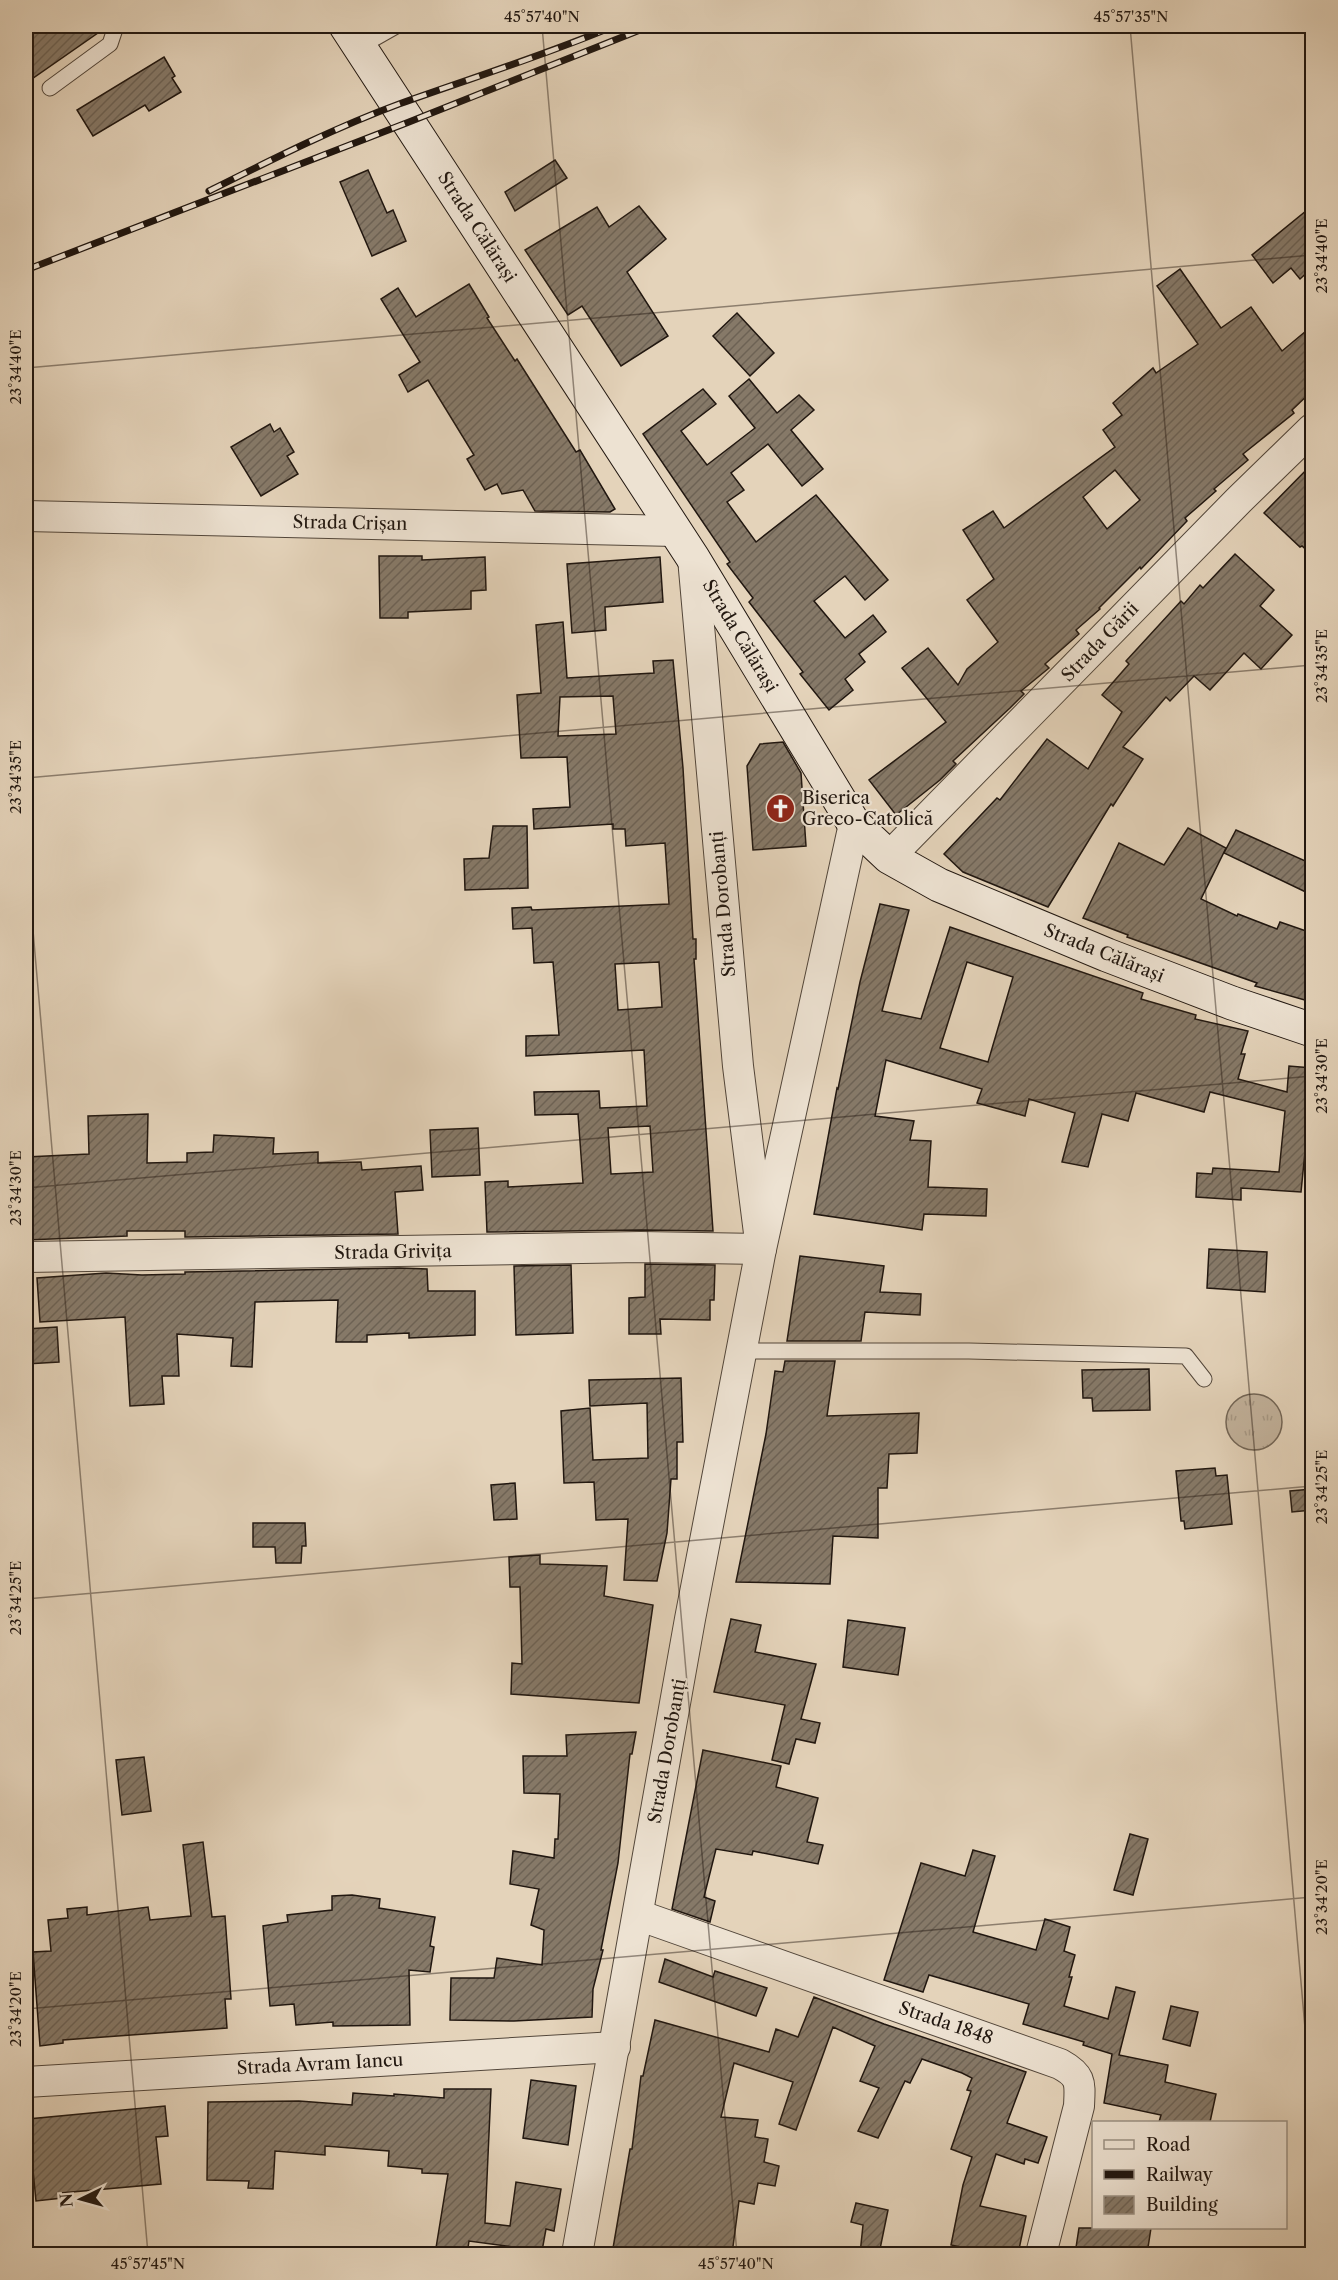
<svg xmlns="http://www.w3.org/2000/svg" width="1338" height="2280" font-family="'Libre Caslon Text',serif">
	<style>
		.grass { fill: url(#grass-tufts); stroke: #726556; stroke-width: 1.5 }
		.building { fill: url(#building-hatch); stroke: #211710; stroke-width: 1.5; fill-rule: evenodd }
		.lines { fill: none; stroke-linecap: round; stroke-linejoin: round }
		.lane-casing { stroke: #52463a; stroke-width: 17 }
		.street-casing { stroke: #52463a; stroke-width: 32 }
		.secondary-casing { stroke: #211710; stroke-width: 35 }
		.lane { stroke: #ede2d2; stroke-width: 15 }
		.street { stroke: #ede2d2; stroke-width: 30 }
		.secondary { stroke: #ede2d2; stroke-width: 33 }
		.rail-casing { stroke: #211710; stroke-width: 7 }
		.rail { stroke: #ede2d2; stroke-width: 4.5; stroke-dasharray: 14; stroke-linecap: butt }
		.ticks { fill: none; stroke: #211710; stroke-width: 1.5; stroke-opacity: 0.45 }
		.labels { text-anchor: middle; dominant-baseline: central; stroke-width: 4.5; stroke-linejoin: round; paint-order: stroke }
		.street-label { font-size: 18px; fill: #211710; stroke: #ede2d2 }
		.poi-label { font-size: 18px; fill: #211710; stroke: #ede2d2; text-anchor: start }
		.neatline { fill: none; stroke: #211710; stroke-width: 2 }
		.ticks-label { font-size: 15px; text-anchor: middle; fill: #211710 }
	</style>
	<defs>
		<pattern id="grass-tufts" width="24" height="20" patternUnits="userSpaceOnUse" patternTransform="scale(1.5)"><rect width="24" height="20" fill="#c3b39d"/><path d="M3 7l-1-3M5 7V3M7 7l1-3M15 17l-1-3M17 17v-4M19 17l1-3" fill="none" stroke="#a79986"/></pattern>
		<pattern id="building-hatch" width="6" height="6" patternUnits="userSpaceOnUse" patternTransform="scale(1.5)"><rect width="6" height="6" fill="#867968"/><path d="M-1 1l2-2M0 6l6-6M5 7l2-2" fill="none" stroke="#6d6254"/></pattern>
	</defs>
	<rect width="100%" height="100%" fill="#e4d3ba"/>
	<filter id="stains"><feTurbulence type="fractalNoise" baseFrequency=".00333" numOctaves="4"/><feColorMatrix values="0 0 0 0 .2 0 0 0 0 .09 0 0 0 0 .02 0 0 0 .5 -.17"/></filter>
	<radialGradient id="worn" r=".72"><stop offset=".6" stop-color="#630" stop-opacity="0"/><stop offset="1" stop-color="#630" stop-opacity=".3"/></radialGradient>
	<!-- grass -->
	<circle class="grass" cx="1254" cy="1422" r="28"/>
	<!-- building -->
	<g class="building">
		<path d="M 26,26 L 106,26 L 105,28 L 26,83 Z"/>
		<path d="M 164,57 L 175,76 L 172,78 L 181,92 L 149,111 L 145,105 L 93,136 L 77,110 Z"/>
		<path d="M 555,160 L 567,178 L 515,211 L 505,192 Z"/>
		<path d="M 368,170 L 387,213 L 393,210 L 406,241 L 372,256 L 340,182 Z"/>
		<path d="M 639,206 L 666,239 L 627,272 L 668,336 L 621,366 L 582,306 L 568,315 L 525,250 L 597,207 L 609,227 Z"/>
		<path d="M 1312,206 L 1312,268 L 1300,279 L 1291,268 L 1273,283 L 1252,255 Z"/>
		<path d="M 1180,269 L 1221,328 L 1251,307 L 1282,351 L 1312,326 L 1312,391 L 1292,410 L 1294,413 L 1243,454 L 1248,460 L 1214,489 L 1216,491 L 1185,518 L 1187,521 L 1141,569 L 1140,567 L 1099,608 L 1100,609 L 1076,630 L 1079,634 L 1045,664 L 1049,668 L 1021,691 L 1024,694 L 1010,708 L 953,761 L 956,764 L 940,780 L 896,815 L 869,780 L 946,722 L 902,668 L 928,648 L 958,685 L 967,669 L 998,642 L 967,600 L 994,579 L 963,530 L 993,511 L 1004,528 L 1115,447 L 1103,430 L 1122,415 L 1113,403 L 1153,368 L 1156,373 L 1198,344 L 1157,286 ZM 1115,470 L 1140,500 L 1107,529 L 1083,497 Z"/>
		<path d="M 469,284 L 489,317 L 487,318 L 515,361 L 517,359 L 576,452 L 580,450 L 615,509 L 610,512 L 535,511 L 523,490 L 502,494 L 497,484 L 485,490 L 467,459 L 474,455 L 428,380 L 408,392 L 399,375 L 420,362 L 381,299 L 398,288 L 416,317 Z"/>
		<path d="M 737,313 L 774,353 L 750,376 L 713,336 Z"/>
		<path d="M 749,379 L 777,413 L 799,395 L 814,410 L 791,430 L 823,469 L 802,486 L 768,444 L 731,473 L 744,490 L 727,502 L 756,542 L 816,495 L 888,580 L 865,600 L 845,576 L 814,601 L 845,638 L 873,615 L 886,632 L 859,654 L 865,662 L 845,679 L 853,690 L 829,710 L 800,674 L 803,672 L 749,602 L 753,598 L 727,564 L 730,562 L 643,434 L 703,389 L 716,404 L 681,431 L 707,465 L 755,428 L 729,396 Z"/>
		<path d="M 270,424 L 274,432 L 280,428 L 294,452 L 287,456 L 298,474 L 261,496 L 231,447 Z"/>
		<path d="M 1312,464 L 1312,555 L 1302,546 L 1300,547 L 1264,513 Z"/>
		<path d="M 1235,554 L 1274,590 L 1260,606 L 1292,635 L 1261,669 L 1244,653 L 1210,690 L 1194,676 L 1170,701 L 1166,697 L 1123,747 L 1143,759 L 1113,806 L 1111,804 L 1048,907 L 963,872 L 944,854 L 997,798 L 1000,800 L 1047,739 L 1088,769 L 1122,712 L 1102,695 L 1129,664 L 1126,661 L 1181,601 L 1184,604 L 1200,585 L 1203,588 Z"/>
		<path d="M 379,556 L 422,556 L 422,560 L 485,557 L 486,590 L 471,591 L 471,609 L 408,612 L 408,618 L 380,618 Z"/>
		<path d="M 660,557 L 663,602 L 605,607 L 606,630 L 572,633 L 567,564 Z"/>
		<path d="M 563,622 L 567,678 L 654,673 L 653,661 L 673,660 L 683,768 L 693,939 L 696,939 L 696,959 L 694,959 L 713,1231 L 641,1230 L 487,1232 L 485,1182 L 508,1181 L 508,1187 L 583,1183 L 578,1114 L 535,1115 L 534,1092 L 599,1091 L 600,1108 L 647,1106 L 644,1050 L 526,1056 L 526,1036 L 559,1035 L 553,962 L 534,963 L 532,928 L 513,929 L 512,908 L 531,907 L 532,910 L 669,904 L 665,843 L 626,846 L 625,829 L 613,829 L 613,824 L 534,829 L 533,809 L 570,807 L 567,757 L 521,758 L 517,695 L 541,693 L 536,625 ZM 613,696 L 616,734 L 558,736 L 560,697 ZM 659,962 L 662,1007 L 618,1010 L 615,964 ZM 650,1126 L 653,1172 L 611,1174 L 608,1128 Z"/>
		<path d="M 783,742 L 801,773 L 806,846 L 753,850 L 747,766 L 760,744 Z"/>
		<path d="M 493,826 L 527,826 L 528,888 L 465,890 L 464,859 L 489,858 Z"/>
		<path d="M 1188,828 L 1226,848 L 1201,899 L 1237,916 L 1238,914 L 1277,929 L 1280,922 L 1312,933 L 1312,1002 L 1255,986 L 1257,983 L 1127,937 L 1128,935 L 1083,918 L 1119,843 L 1164,865 Z"/>
		<path d="M 1236,830 L 1312,864 L 1312,895 L 1224,853 Z"/>
		<path d="M 880,904 L 909,910 L 882,1011 L 921,1019 L 950,927 L 1143,993 L 1141,999 L 1196,1015 L 1195,1019 L 1248,1031 L 1241,1054 L 1245,1054 L 1238,1079 L 1287,1092 L 1289,1066 L 1312,1068 L 1312,1102 L 1310,1102 L 1301,1192 L 1241,1188 L 1241,1200 L 1196,1197 L 1197,1173 L 1212,1174 L 1213,1168 L 1279,1172 L 1285,1111 L 1210,1092 L 1204,1112 L 1136,1093 L 1128,1121 L 1102,1114 L 1088,1167 L 1062,1162 L 1075,1113 L 1029,1099 L 1025,1116 L 977,1103 L 982,1089 L 886,1060 L 875,1116 L 914,1121 L 910,1140 L 931,1141 L 928,1187 L 987,1189 L 986,1216 L 924,1214 L 922,1230 L 814,1214 L 837,1088 L 838,1089 L 860,982 ZM 967,962 L 1013,977 L 988,1062 L 940,1048 Z"/>
		<path d="M 148,1114 L 147,1163 L 187,1162 L 187,1153 L 213,1152 L 214,1135 L 274,1138 L 273,1154 L 318,1152 L 318,1163 L 361,1162 L 362,1170 L 421,1166 L 423,1190 L 395,1192 L 398,1234 L 185,1237 L 185,1231 L 127,1231 L 127,1236 L 26,1240 L 26,1157 L 89,1154 L 88,1116 Z"/>
		<path d="M 478,1128 L 480,1175 L 432,1177 L 430,1130 Z"/>
		<path d="M 1209,1249 L 1267,1252 L 1265,1292 L 1207,1288 Z"/>
		<path d="M 800,1256 L 884,1266 L 880,1292 L 921,1294 L 920,1315 L 865,1312 L 861,1341 L 787,1341 Z"/>
		<path d="M 645,1264 L 715,1265 L 714,1300 L 710,1300 L 710,1320 L 660,1319 L 661,1334 L 629,1334 L 629,1298 L 645,1297 Z"/>
		<path d="M 571,1265 L 573,1333 L 516,1335 L 514,1266 Z"/>
		<path d="M 400,1268 L 427,1269 L 428,1291 L 475,1291 L 475,1335 L 409,1338 L 409,1333 L 367,1335 L 367,1342 L 336,1342 L 338,1300 L 255,1302 L 252,1367 L 231,1366 L 233,1338 L 177,1334 L 179,1376 L 162,1376 L 164,1404 L 130,1406 L 125,1317 L 40,1322 L 37,1278 L 106,1273 L 142,1275 L 185,1274 L 185,1272 Z"/>
		<path d="M 57,1327 L 59,1362 L 26,1364 L 26,1329 Z"/>
		<path d="M 785,1361 L 835,1361 L 827,1416 L 919,1413 L 917,1453 L 889,1454 L 887,1488 L 878,1488 L 878,1538 L 833,1536 L 830,1584 L 736,1582 L 766,1434 L 775,1371 L 783,1372 Z"/>
		<path d="M 1149,1369 L 1150,1410 L 1093,1411 L 1092,1398 L 1083,1398 L 1082,1370 Z"/>
		<path d="M 681,1378 L 683,1442 L 677,1442 L 677,1479 L 671,1479 L 667,1533 L 657,1581 L 624,1580 L 628,1519 L 596,1520 L 594,1482 L 564,1483 L 561,1411 L 590,1408 L 593,1460 L 648,1458 L 647,1403 L 590,1406 L 589,1380 Z"/>
		<path d="M 1215,1468 L 1216,1476 L 1227,1475 L 1232,1524 L 1185,1529 L 1184,1521 L 1181,1521 L 1176,1471 Z"/>
		<path d="M 515,1483 L 517,1519 L 494,1520 L 491,1485 Z"/>
		<path d="M 1312,1489 L 1312,1510 L 1292,1512 L 1290,1491 Z"/>
		<path d="M 253,1523 L 305,1523 L 306,1546 L 302,1546 L 301,1563 L 276,1563 L 275,1547 L 253,1547 Z"/>
		<path d="M 540,1555 L 540,1564 L 607,1566 L 604,1596 L 653,1605 L 639,1703 L 511,1694 L 512,1663 L 522,1664 L 520,1587 L 510,1587 L 509,1557 Z"/>
		<path d="M 731,1619 L 761,1625 L 755,1652 L 816,1664 L 801,1719 L 820,1723 L 815,1743 L 796,1739 L 789,1764 L 772,1760 L 785,1705 L 714,1692 Z"/>
		<path d="M 848,1620 L 905,1628 L 898,1675 L 843,1667 Z"/>
		<path d="M 636,1732 L 632,1754 L 630,1754 L 618,1863 L 601,1950 L 603,1950 L 593,1989 L 592,2017 L 514,2021 L 450,2020 L 451,1978 L 494,1978 L 497,1958 L 542,1965 L 544,1930 L 531,1925 L 539,1889 L 510,1884 L 513,1851 L 554,1858 L 555,1839 L 558,1839 L 560,1794 L 524,1793 L 523,1756 L 567,1756 L 566,1735 Z"/>
		<path d="M 703,1750 L 781,1766 L 776,1787 L 818,1798 L 807,1842 L 823,1845 L 818,1864 L 753,1851 L 752,1855 L 716,1849 L 704,1897 L 715,1901 L 710,1922 L 672,1909 Z"/>
		<path d="M 144,1757 L 151,1811 L 122,1815 L 116,1760 Z"/>
		<path d="M 1130,1834 L 1148,1839 L 1133,1895 L 1114,1890 Z"/>
		<path d="M 203,1842 L 212,1917 L 225,1916 L 231,1999 L 225,1999 L 227,2028 L 63,2040 L 63,2043 L 40,2046 L 33,1952 L 51,1951 L 48,1920 L 68,1918 L 67,1909 L 87,1907 L 87,1915 L 148,1907 L 150,1920 L 191,1916 L 183,1845 Z"/>
		<path d="M 973,1850 L 995,1856 L 973,1932 L 1036,1950 L 1045,1919 L 1070,1927 L 1064,1951 L 1075,1955 L 1069,1977 L 1072,1977 L 1064,2006 L 1108,2019 L 1116,1987 L 1135,1992 L 1119,2055 L 1168,2065 L 1165,2082 L 1216,2094 L 1210,2122 L 1159,2122 L 1161,2115 L 1104,2103 L 1112,2054 L 1083,2045 L 1084,2042 L 1023,2024 L 1029,2004 L 929,1975 L 923,1992 L 884,1980 L 921,1863 L 965,1876 Z"/>
		<path d="M 352,1895 L 380,1899 L 379,1908 L 435,1917 L 430,1946 L 434,1947 L 430,1972 L 409,1970 L 410,2025 L 333,2026 L 333,2022 L 296,2025 L 294,2004 L 270,2006 L 263,1926 L 288,1922 L 287,1915 L 332,1910 L 332,1896 Z"/>
		<path d="M 665,1959 L 713,1977 L 715,1971 L 767,1988 L 756,2016 L 659,1982 Z"/>
		<path d="M 814,1997 L 884,2024 L 1026,2072 L 1007,2123 L 1047,2137 L 1038,2163 L 1025,2159 L 1024,2164 L 996,2154 L 980,2206 L 1026,2216 L 1018,2254 L 995,2254 L 951,2245 L 963,2185 L 972,2157 L 951,2149 L 971,2091 L 967,2090 L 972,2078 L 962,2073 L 922,2059 L 910,2083 L 905,2081 L 878,2138 L 858,2131 L 879,2088 L 860,2081 L 875,2046 L 833,2027 L 796,2130 L 779,2124 L 793,2082 L 734,2063 L 721,2117 L 758,2120 L 755,2137 L 768,2139 L 764,2162 L 779,2166 L 775,2186 L 758,2183 L 754,2204 L 739,2201 L 732,2254 L 612,2254 L 630,2149 L 632,2149 L 641,2076 L 643,2076 L 655,2020 L 769,2052 L 776,2029 L 798,2037 Z"/>
		<path d="M 1171,2006 L 1198,2012 L 1190,2046 L 1163,2039 Z"/>
		<path d="M 531,2080 L 576,2086 L 568,2145 L 523,2138 Z"/>
		<path d="M 444,2089 L 491,2089 L 485,2223 L 510,2226 L 516,2182 L 561,2189 L 554,2231 L 546,2229 L 542,2251 L 469,2241 L 467,2254 L 435,2254 L 448,2174 L 422,2173 L 422,2169 L 388,2166 L 389,2151 L 325,2146 L 325,2155 L 275,2151 L 273,2189 L 248,2188 L 249,2181 L 207,2180 L 208,2102 L 299,2101 L 352,2105 L 353,2093 L 394,2096 L 394,2094 L 444,2098 Z"/>
		<path d="M 165,2106 L 168,2136 L 156,2137 L 161,2184 L 61,2193 L 62,2198 L 36,2201 L 28,2119 Z"/>
		<path d="M 856,2203 L 888,2210 L 879,2254 L 860,2254 L 863,2225 L 851,2222 Z"/>
		<path d="M 1079,2228 L 1151,2228 L 1147,2254 L 1075,2254 Z"/>
	</g>
	<g class="lines">
		<defs>
			<g id="lane">
				<path d="M 359,47 L 396,26"/>
				<path d="M 50,88 L 110,44 L 116,26"/>
				<path d="M 742,1351 L 969,1351 L 1186,1356 L 1204,1379"/>
			</g>
			<g id="street">
				<path d="M 26,516 L 675,531"/>
				<path d="M 889,857 L 1239,500 L 1312,429"/>
				<path d="M 26,1257 L 641,1247 L 761,1249 L 738,1066 L 693,558"/>
				<path d="M 638,1915 L 1060,2064 C 1082,2076 1080,2083 1079,2106 L 1041,2254"/>
				<path d="M 26,2082 L 615,2047"/>
				<path d="M 577,2254 L 690,1619 L 761,1249 L 854,824"/>
			</g>
			<path id="secondary" d="M 346,26 L 693,558 L 854,824 L 889,857 L 939,885 L 1107,955 L 1232,1003 L 1312,1030"/>
		</defs>
		<!-- lane casing -->
		<use href="#lane" class="lane-casing"/>
		<!-- street casing -->
		<use href="#street" class="street-casing"/>
		<!-- secondary casing -->
		<use href="#secondary" class="secondary-casing"/>
		<!-- lane -->
		<use href="#lane" class="lane"/>
		<!-- street -->
		<use href="#street" class="street"/>
		<!-- secondary -->
		<use href="#secondary" class="secondary"/>
		<defs>
			<g id="rail">
				<path d="M 209,191 C 271,160 334,128 399,104 C 471,78 543,56 614,26"/>
				<path d="M 26,270 L 409,122 L 650,26"/>
			</g>
		</defs>
		<!-- rail casing -->
		<use href="#rail" class="rail-casing"/>
		<!-- rail -->
		<use href="#rail" class="rail"/>
	</g>
	<!-- ticks -->
	<path class="ticks" d="M 542,26 L 737,2254M 1130,26 L 1312,2108M 26,368 L 1312,255M 26,778 L 1312,665M 26,850 L 148,2254M 26,1188 L 1312,1076M 26,1599 L 1312,1486M 26,2009 L 1312,1897"/>
	<!-- icons -->
	<defs>
		<symbol id="church-disc" viewBox="-11 -11 22 22"><circle r="9.5" fill="#8f2418" stroke="#ede2d2"/><path d="M-1.2-6h2.4v3.5h3.3v2.4h-3.3V6h-2.4V-.1h-3.3v-2.4h3.3Z" fill="#fff"/></symbol>
	</defs>
	<g fill-rule="evenodd">
		<use href="#church-disc" x="764" y="792" width="33" height="33"/>
	</g>
	<g class="labels">
		<!-- street labels -->
		<g class="street-label">
			<text transform="translate(477 227) rotate(57)">Strada Călărași</text>
			<text transform="translate(350 523) rotate(1)">Strada Crișan</text>
			<text transform="translate(740 636) rotate(59)">Strada Călărași</text>
			<text transform="translate(1100 642) rotate(-46)">Strada Gării</text>
			<text transform="translate(723 904) rotate(-95)">Strada Dorobanți</text>
			<text transform="translate(1104 953) rotate(22)">Strada Călărași</text>
			<text transform="translate(393 1252) rotate(-1)">Strada Grivița</text>
			<text transform="translate(667 1751) rotate(-80)">Strada Dorobanți</text>
			<text transform="translate(946 2023) rotate(19)">Strada 1848</text>
			<text transform="translate(320 2064) rotate(-3)">Strada Avram Iancu</text>
		</g>
		<!-- poi labels -->
		<g class="poi-label">
			<text x="802" y="798">Biserica<tspan x="802" dy="21">Greco-Catolică</tspan></text>
		</g>
	</g>
	<!-- margin -->
	<rect width="1338" height="2280" fill="none" stroke="#e4d3ba" stroke-width="66"/>
	<!-- legend -->
	<rect x="1092" y="2121" width="195" height="108" fill="#ede2d2" stroke="#9b9184" stroke-width="1.5"/>
	<rect x="1104" y="2140" width="30" height="9" fill="#ede2d2" stroke="#9b9184" stroke-width="1.5"/>
	<text x="1146" y="2151" font-size="18" fill="#211710">Road</text>
	<rect x="1104" y="2170" width="30" height="9" fill="#211710" stroke="#9b9184" stroke-width="1.5"/>
	<text x="1146" y="2181" font-size="18" fill="#211710">Railway</text>
	<rect x="1104" y="2196" width="30" height="18" fill="url(#building-hatch)" stroke="#9b9184" stroke-width="1.5"/>
	<text x="1146" y="2211" font-size="18" fill="#211710">Building</text>
	<!-- north arrow -->
	<g transform="translate(81 2199) rotate(265)" stroke="#ede2d2" stroke-width="4.5" paint-order="stroke">
	<path d="M0-4.5L10 22L0 15L-10 22Z" fill="#211710"/>
	<text y="-9" font-size="16" font-weight="bold" text-anchor="middle" fill="#211710">N</text>
	</g>
	<rect x="33" y="33" width="1272" height="2214" class="neatline"/>
	<g class="ticks-label">
		<text x="542" y="22">45°57'40"N</text>
		<text x="1131" y="22">45°57'35"N</text>
		<text transform="translate(1322 256) rotate(-90)" y="5">23°34'40"E</text>
		<text transform="translate(16 367) rotate(-90)" y="5">23°34'40"E</text>
		<text transform="translate(1322 666) rotate(-90)" y="5">23°34'35"E</text>
		<text transform="translate(16 777) rotate(-90)" y="5">23°34'35"E</text>
		<text transform="translate(1322 1076) rotate(-90)" y="5">23°34'30"E</text>
		<text transform="translate(16 1188) rotate(-90)" y="5">23°34'30"E</text>
		<text transform="translate(1322 1487) rotate(-90)" y="5">23°34'25"E</text>
		<text transform="translate(16 1598) rotate(-90)" y="5">23°34'25"E</text>
		<text transform="translate(1322 1897) rotate(-90)" y="5">23°34'20"E</text>
		<text transform="translate(16 2009) rotate(-90)" y="5">23°34'20"E</text>
		<text x="148" y="2269">45°57'45"N</text>
		<text x="736" y="2269">45°57'40"N</text>
	</g>
	<rect width="100%" height="100%" filter="url(#stains)"/>
	<rect width="100%" height="100%" fill="url(#worn)"/>
</svg>
